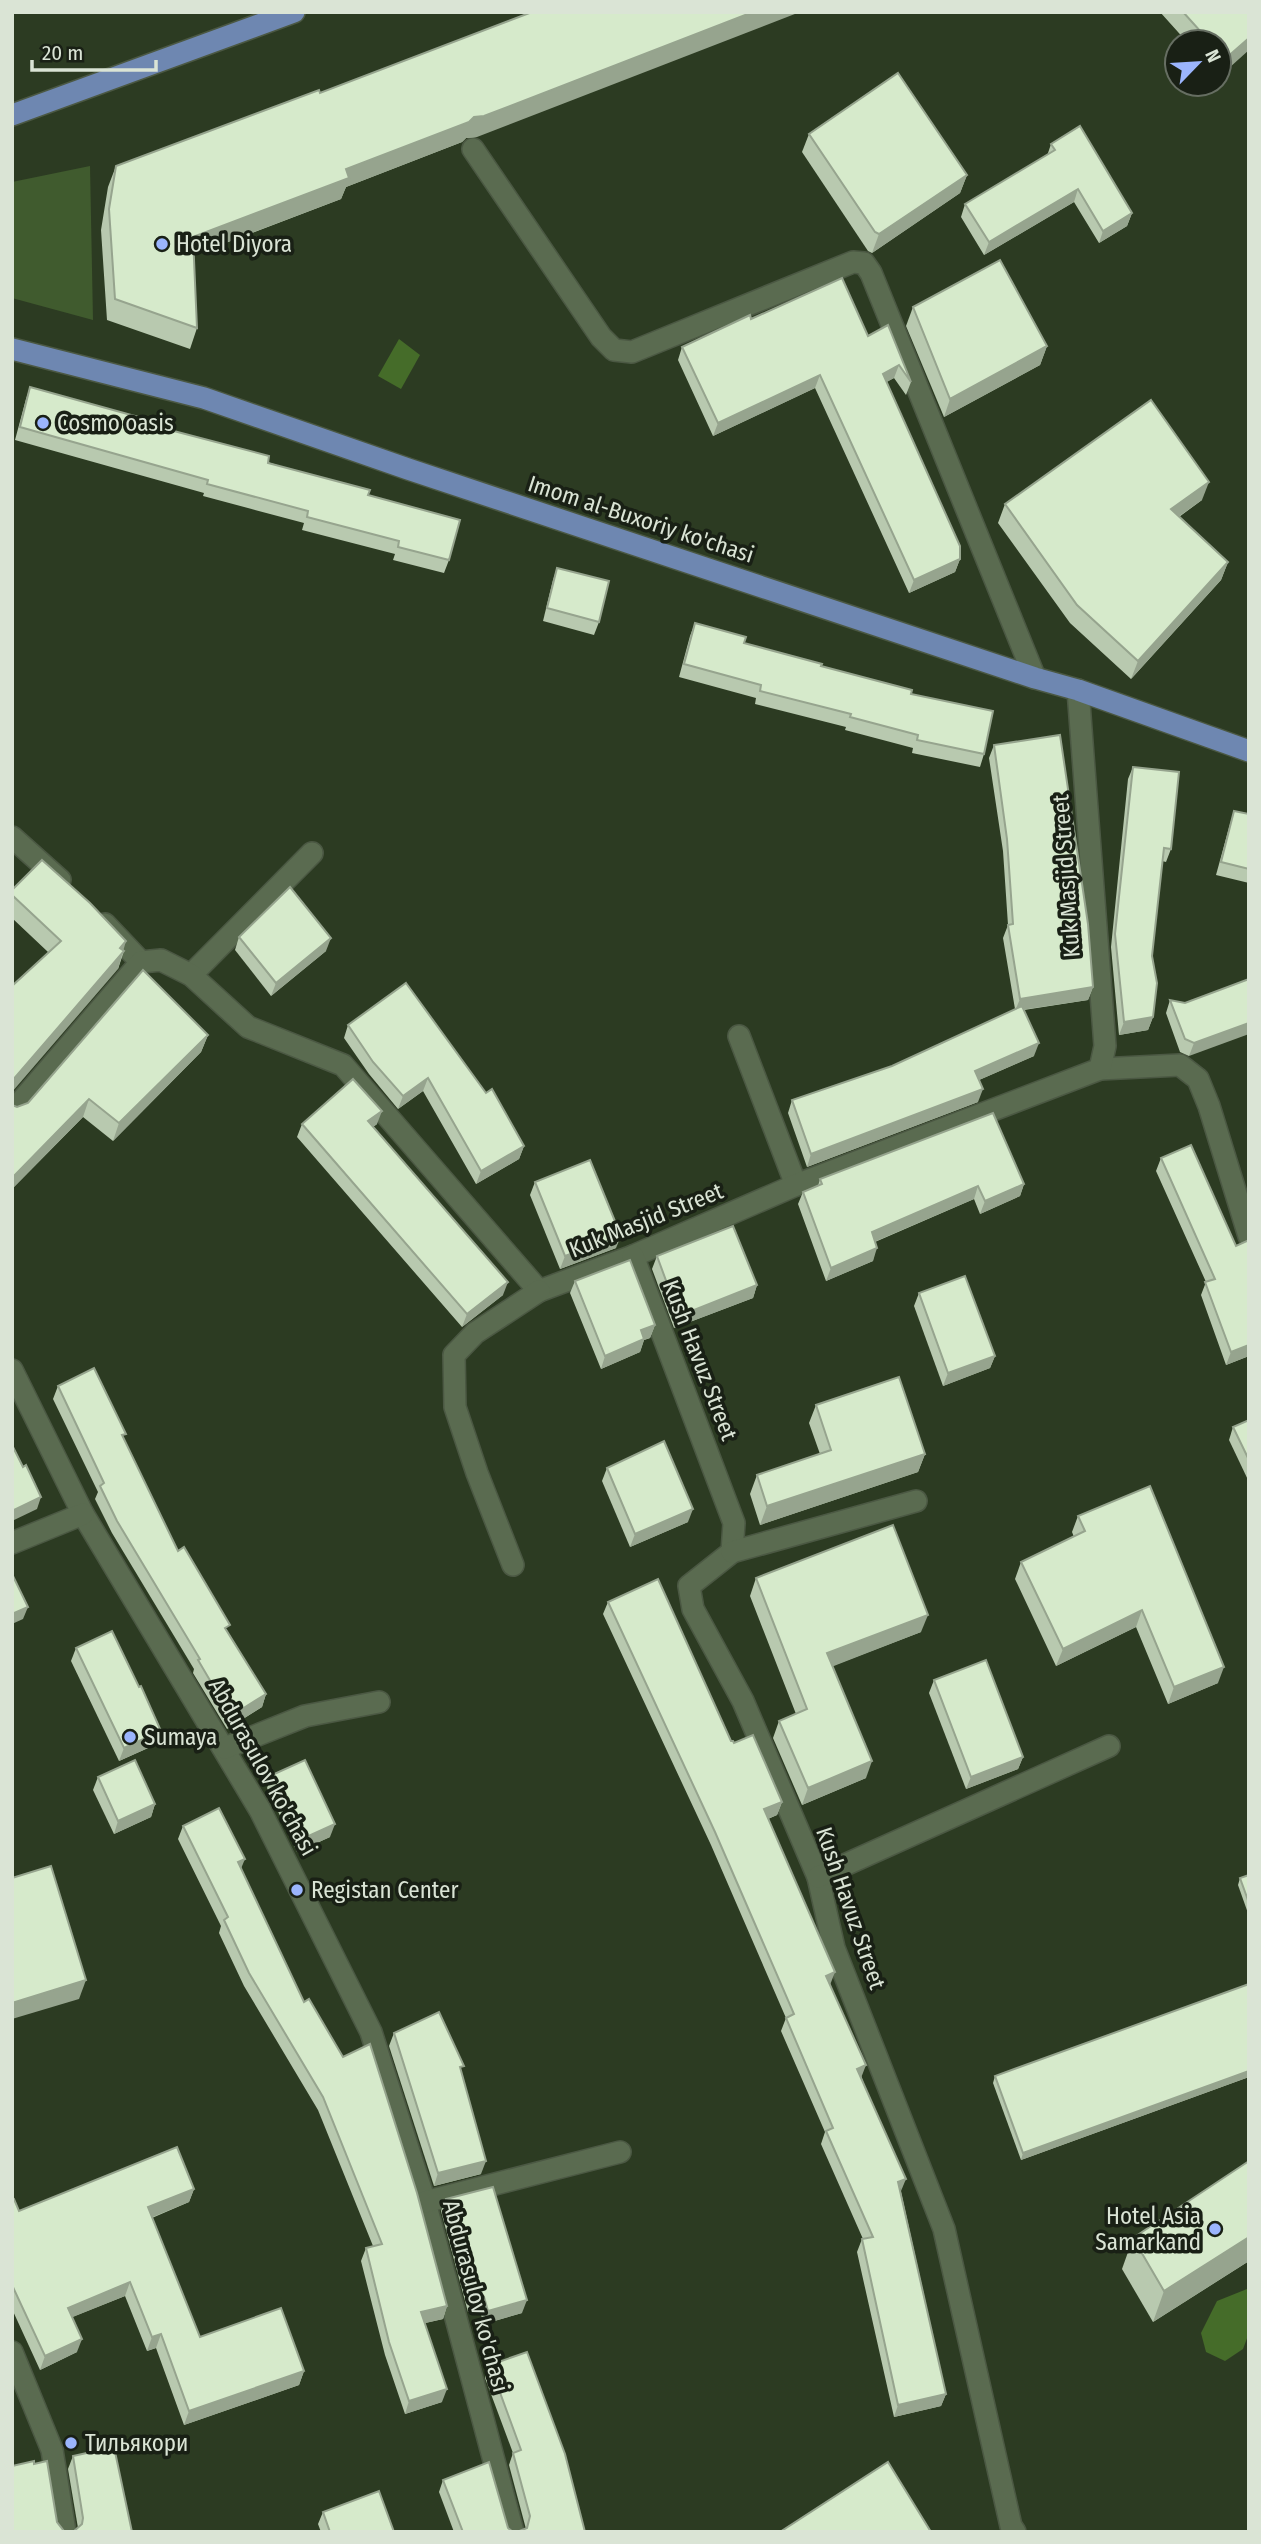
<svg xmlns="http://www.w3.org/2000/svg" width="1261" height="2544" font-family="'Fira Sans Condensed',sans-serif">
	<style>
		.green { fill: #405b2e }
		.water { fill: #456c29 }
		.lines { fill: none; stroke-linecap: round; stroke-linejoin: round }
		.minor-casing { stroke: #4b5843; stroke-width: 24 }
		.major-casing { stroke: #4b5843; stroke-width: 24 }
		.minor { stroke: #5a6b50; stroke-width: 21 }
		.major { stroke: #6e87b1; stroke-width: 21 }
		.wall { fill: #b8c9af }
		.shaded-wall { fill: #96a48e }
		.building { fill: #d6eacb; stroke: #96a48e; stroke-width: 2 }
		.poi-dot { fill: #9bb5fd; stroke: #192015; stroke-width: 2.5 }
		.labels { text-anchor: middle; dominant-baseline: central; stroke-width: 7; stroke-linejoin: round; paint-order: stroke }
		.poi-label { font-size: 23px; fill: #dae4d5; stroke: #192015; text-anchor: start }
		.street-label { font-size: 23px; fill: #dae4d5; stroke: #192015 }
	</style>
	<rect width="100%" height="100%" fill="#2c3b22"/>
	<!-- green -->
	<path class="green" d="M 90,166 L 93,320 L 12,298 L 12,182 Z"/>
	<!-- water -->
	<g class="water">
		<path d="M 399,339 L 420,355 L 401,389 L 378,376 Z"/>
		<path d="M 1247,2289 L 1249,2333 L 1243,2349 L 1225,2361 L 1206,2352 L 1201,2333 L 1217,2301 Z"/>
	</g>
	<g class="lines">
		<defs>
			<g id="minor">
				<path d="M 473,149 L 601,337 L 614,350 L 632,352 L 853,262 L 864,263 L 871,273 L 1035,678"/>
				<path d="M 12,837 L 60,880"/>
				<path d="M 105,924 L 141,962"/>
				<path d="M 191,975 L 312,853"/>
				<path d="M 739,1036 L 796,1185"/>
				<path d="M 1100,1069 L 1180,1065 L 1198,1079 L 1209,1106 L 1249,1236"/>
				<path d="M 12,1112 L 141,962 L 161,960 L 191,975 L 248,1027 L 343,1065 L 539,1291 L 633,1256 L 796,1185 L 1100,1069 L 1105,1046 L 1078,690"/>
				<path d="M 633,1256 L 734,1523 L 732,1552 L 689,1586 L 693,1609 L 743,1701 L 818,1877 L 834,1948 L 944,2229 L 1011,2526 L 1015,2532"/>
				<path d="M 12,1370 L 83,1514 L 260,1810 L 371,2032 L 425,2202 L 513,2532"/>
				<path d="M 12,1543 L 83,1514"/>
				<path d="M 732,1552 L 916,1501"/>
				<path d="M 513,1565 L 477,1473 L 455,1407 L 454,1355 L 475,1333 L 539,1291"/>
				<path d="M 225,1748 L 305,1716 L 379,1702"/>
				<path d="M 818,1877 L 1109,1746"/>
				<path d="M 425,2202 L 620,2152"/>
				<path d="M 12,2352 L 52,2450 L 65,2532"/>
			</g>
			<g id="major">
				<path d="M 12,115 L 294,12"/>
				<path d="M 12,349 L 204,398 L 408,469 L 1035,678 L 1078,690 L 1249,751"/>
			</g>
		</defs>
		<!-- minor casing -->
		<use href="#minor" class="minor-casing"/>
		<!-- major casing -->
		<use href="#major" class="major-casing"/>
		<!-- minor -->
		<use href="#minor" class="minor"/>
		<!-- major -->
		<use href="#major" class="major"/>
	</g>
	<!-- wall -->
	<g class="wall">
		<path d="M 1160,12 L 1249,12 L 1219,77 L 1219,42 L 1187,42 Z"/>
		<path d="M 320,93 L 477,137 L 466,138 L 462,142 L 346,187 L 341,199 L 194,255 L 197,328 L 190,349 L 107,320 L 101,230 L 108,187 L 116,166 Z"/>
		<path d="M 809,134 L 967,175 L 960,193 L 872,253 L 868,251 L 802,152 Z"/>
		<path d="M 1051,144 L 1132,213 L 1127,226 L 1099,243 L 1074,202 L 984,255 L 961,217 L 965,204 L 1047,156 Z"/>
		<path d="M 913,307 L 1047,346 L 1040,365 L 944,417 L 906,326 Z"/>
		<path d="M 751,319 L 868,336 L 888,325 L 911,382 L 906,395 L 894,378 L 886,382 L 960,559 L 955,572 L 909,593 L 815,388 L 713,436 L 678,360 L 682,347 Z"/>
		<path d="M 30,387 L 170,430 L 368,495 L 449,560 L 444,573 L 393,560 L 395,554 L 302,530 L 304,523 L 203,496 L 204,493 L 15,440 L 26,399 Z"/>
		<path d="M 1202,500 L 1179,517 L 1228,562 L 1221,580 L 1131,679 L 1070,623 L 998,523 L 1005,504 Z"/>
		<path d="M 557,568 L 599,622 L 594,635 L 543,621 L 553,580 Z"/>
		<path d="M 695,623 L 744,643 L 911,694 L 984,754 L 980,767 L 912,753 L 913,748 L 845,730 L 846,727 L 755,704 L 756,698 L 679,677 L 690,636 Z"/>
		<path d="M 994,745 L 1093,987 L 1088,1000 L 1024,1010 L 1034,1056 L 979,1080 L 978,1102 L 807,1167 L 788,1113 L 792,1100 L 892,1066 L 1015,1009 L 1003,938 L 1008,925 L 1003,851 L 989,758 Z"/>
		<path d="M 1133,767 L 1171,849 L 1166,862 L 1162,861 L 1152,956 L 1153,1017 L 1148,1030 L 1119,1035 L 1111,947 L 1128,779 Z"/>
		<path d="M 1234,811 L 1249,814 L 1249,883 L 1216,875 L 1230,824 Z"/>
		<path d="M 12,890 L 123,951 L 124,951 L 118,969 L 48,952 L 12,918 Z"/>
		<path d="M 239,937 L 326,951 L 271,996 L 235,950 Z"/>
		<path d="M 1249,979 L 1189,1056 L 1180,1052 L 1166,1013 L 1170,1000 L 1185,1003 Z"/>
		<path d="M 406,983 L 524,1146 L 519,1159 L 476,1184 L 423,1091 L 398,1109 L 369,1074 L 344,1038 L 348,1025 Z"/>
		<path d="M 208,1035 L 201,1052 L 113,1141 L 83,1117 L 12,1189 L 12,1105 L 17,1107 Z"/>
		<path d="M 302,1124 L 377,1124 L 373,1127 L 503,1295 L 462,1327 L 297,1137 Z"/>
		<path d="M 1161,1158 L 1249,1356 L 1226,1365 L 1201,1295 L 1206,1282 L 1156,1171 Z"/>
		<path d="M 820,1179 L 1024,1184 L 1020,1196 L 980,1214 L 974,1199 L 875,1242 L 873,1261 L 826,1281 L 798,1204 L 803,1192 L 818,1186 Z"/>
		<path d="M 535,1182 L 616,1248 L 560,1269 L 530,1195 Z"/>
		<path d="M 657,1256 L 757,1285 L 753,1298 L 674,1328 L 652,1269 Z"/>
		<path d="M 575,1281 L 655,1325 L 650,1338 L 644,1340 L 640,1352 L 601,1369 L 570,1293 Z"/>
		<path d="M 919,1293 L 995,1356 L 990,1368 L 943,1386 L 914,1306 Z"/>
		<path d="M 58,1386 L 124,1439 L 178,1551 L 266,1694 L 262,1707 L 227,1729 L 193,1673 L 194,1669 L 112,1533 L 95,1499 L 98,1492 L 53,1399 Z"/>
		<path d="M 816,1405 L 925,1454 L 918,1472 L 760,1525 L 750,1494 L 757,1475 L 820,1454 L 809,1423 Z"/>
		<path d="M 1249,1420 L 1249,1482 L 1229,1440 L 1233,1427 Z"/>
		<path d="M 607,1468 L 688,1522 L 630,1547 L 602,1481 Z"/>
		<path d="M 1078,1516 L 1218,1683 L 1168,1704 L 1136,1627 L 1056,1666 L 1015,1579 L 1021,1562 L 1074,1537 L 1072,1532 Z"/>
		<path d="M 756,1578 L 921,1632 L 832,1666 L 866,1778 L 802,1805 L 773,1738 L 779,1721 L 796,1714 L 750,1596 Z"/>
		<path d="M 608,1602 L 731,1741 L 734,1743 L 782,1802 L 777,1815 L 768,1819 L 830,1985 L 901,2192 L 946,2394 L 941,2406 L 894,2417 L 857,2252 L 862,2239 L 863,2239 L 821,2144 L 825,2132 L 781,2031 L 786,2018 L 711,1845 L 603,1614 Z"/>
		<path d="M 76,1648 L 139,1687 L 161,1731 L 157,1744 L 119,1761 L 71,1661 Z"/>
		<path d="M 934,1680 L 1023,1757 L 1018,1769 L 966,1789 L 929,1693 Z"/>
		<path d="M 272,1775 L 330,1837 L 297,1852 L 267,1788 Z"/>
		<path d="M 98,1777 L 155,1804 L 151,1817 L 114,1834 L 93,1790 Z"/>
		<path d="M 183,1826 L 241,1868 L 447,2306 L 443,2319 L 425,2323 L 442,2402 L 405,2414 L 385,2355 L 361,2261 L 366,2248 L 373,2246 L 318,2110 L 244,1986 L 219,1933 L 221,1926 L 178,1839 Z"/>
		<path d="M 1249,1875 L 1249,1916 L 1238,1885 L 1240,1878 Z"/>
		<path d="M 1249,1984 L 1249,2077 L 1021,2160 L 993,2083 L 995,2076 Z"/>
		<path d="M 394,2033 L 481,2174 L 434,2186 L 389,2046 Z"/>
		<path d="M 1249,2161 L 1249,2261 L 1153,2322 L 1122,2269 L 1133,2238 Z"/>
		<path d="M 194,2189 L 189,2202 L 152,2218 L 200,2337 L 304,2371 L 299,2385 L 184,2425 L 156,2348 L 147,2351 L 125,2296 L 72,2317 L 77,2352 L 40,2370 L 12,2309 L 12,2200 L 19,2211 Z"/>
		<path d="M 446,2199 L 522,2313 L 484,2324 L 479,2309 L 468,2312 L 441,2211 Z"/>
		<path d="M 490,2365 L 585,2532 L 526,2529 L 509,2465 L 513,2453 L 485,2378 Z"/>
		<path d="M 73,2456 L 132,2532 L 78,2528 L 68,2469 Z"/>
		<path d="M 443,2480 L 508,2528 L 513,2532 L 454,2532 L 439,2492 Z"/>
		<path d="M 323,2512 L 394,2532 L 321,2532 L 318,2524 Z"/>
	</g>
	<!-- shaded-wall -->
	<g class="shaded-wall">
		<path d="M 753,12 L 800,12 L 477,137 L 466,138 L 462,142 L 346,187 L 341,199 L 185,258 L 193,237 L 346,169 L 474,117 Z"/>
		<path d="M 1249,38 L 1249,50 L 1219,77 L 1225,59 Z"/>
		<path d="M 967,175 L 960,193 L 872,253 L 879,234 Z"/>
		<path d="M 1078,189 L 1074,202 L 984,255 L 989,242 Z"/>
		<path d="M 1132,213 L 1127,226 L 1099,243 L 1103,231 Z"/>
		<path d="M 1047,346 L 1040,365 L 944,417 L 950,399 Z"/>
		<path d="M 899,365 L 894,378 L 878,387 L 883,374 Z"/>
		<path d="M 820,375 L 815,388 L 713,436 L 718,423 Z"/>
		<path d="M 1209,482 L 1202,500 L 1164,527 L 1171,509 Z"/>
		<path d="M 960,559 L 955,572 L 909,593 L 914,580 Z"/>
		<path d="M 1228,562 L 1221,580 L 1131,679 L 1138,661 Z"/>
		<path d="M 331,938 L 326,951 L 271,996 L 276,983 Z"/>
		<path d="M 126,941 L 118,969 L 12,1092 L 12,1081 Z"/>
		<path d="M 1093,987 L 1088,1000 L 1015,1011 L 1020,999 Z"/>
		<path d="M 1153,1017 L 1148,1030 L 1119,1035 L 1124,1022 Z"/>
		<path d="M 1249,1023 L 1249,1034 L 1189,1056 L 1194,1043 Z"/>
		<path d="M 208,1035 L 201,1052 L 113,1141 L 119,1123 Z"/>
		<path d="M 1039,1043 L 1034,1056 L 970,1084 L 975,1071 Z"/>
		<path d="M 428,1078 L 423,1091 L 398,1109 L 403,1096 Z"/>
		<path d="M 983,1089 L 978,1102 L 807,1167 L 811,1154 Z"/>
		<path d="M 89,1099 L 83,1117 L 12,1189 L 12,1178 Z"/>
		<path d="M 382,1111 L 377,1124 L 364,1134 L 368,1121 Z"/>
		<path d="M 524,1146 L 519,1159 L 476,1184 L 481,1171 Z"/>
		<path d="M 1024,1184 L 1020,1196 L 980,1214 L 985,1201 Z"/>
		<path d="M 978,1186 L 974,1199 L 867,1245 L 872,1232 Z"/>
		<path d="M 621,1236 L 616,1248 L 560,1269 L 565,1256 Z"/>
		<path d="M 877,1248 L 873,1261 L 826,1281 L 831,1268 Z"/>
		<path d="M 508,1282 L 503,1295 L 462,1327 L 467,1314 Z"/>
		<path d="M 757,1285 L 753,1298 L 674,1328 L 679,1316 Z"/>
		<path d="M 655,1325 L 650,1338 L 644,1340 L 640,1352 L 601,1369 L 605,1356 L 641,1330 Z"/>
		<path d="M 1249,1345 L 1249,1356 L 1226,1365 L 1231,1352 Z"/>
		<path d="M 995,1356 L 990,1368 L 943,1386 L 948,1373 Z"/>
		<path d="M 925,1454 L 918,1472 L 760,1525 L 767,1506 Z"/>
		<path d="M 41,1497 L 37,1509 L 12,1521 L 12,1511 Z"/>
		<path d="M 693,1509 L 688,1522 L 630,1547 L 635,1534 Z"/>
		<path d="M 28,1607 L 23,1619 L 12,1624 L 12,1614 Z"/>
		<path d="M 1142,1610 L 1136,1627 L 1056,1666 L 1063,1649 Z"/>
		<path d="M 928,1615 L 921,1632 L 821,1671 L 827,1653 Z"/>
		<path d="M 1224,1667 L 1218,1683 L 1168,1704 L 1174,1687 Z"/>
		<path d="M 266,1694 L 262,1707 L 227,1729 L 231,1716 Z"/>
		<path d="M 161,1731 L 157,1744 L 119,1761 L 124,1748 Z"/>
		<path d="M 1023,1757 L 1018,1769 L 966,1789 L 971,1777 Z"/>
		<path d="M 872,1761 L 866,1778 L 802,1805 L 808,1788 Z"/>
		<path d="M 782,1802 L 777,1815 L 760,1822 L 764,1809 Z"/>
		<path d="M 155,1804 L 151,1817 L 114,1834 L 118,1821 Z"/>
		<path d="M 335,1824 L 330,1837 L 297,1852 L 302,1839 Z"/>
		<path d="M 245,1859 L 240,1871 L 238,1862 Z"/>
		<path d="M 835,1972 L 830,1985 L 826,1976 Z"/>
		<path d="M 86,1980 L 79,1999 L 12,2019 L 12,2003 Z"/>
		<path d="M 866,2065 L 861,2078 L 857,2069 Z"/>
		<path d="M 1249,2071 L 1249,2077 L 1021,2160 L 1023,2153 Z"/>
		<path d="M 486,2161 L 481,2174 L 434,2186 L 438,2173 Z"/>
		<path d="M 906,2179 L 901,2191 L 898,2182 Z"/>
		<path d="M 194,2189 L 189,2202 L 143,2221 L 148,2207 Z"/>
		<path d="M 1249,2237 L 1249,2261 L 1153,2322 L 1164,2291 Z"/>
		<path d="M 130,2282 L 125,2296 L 63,2321 L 68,2308 Z"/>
		<path d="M 484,2297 L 479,2309 L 468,2312 L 473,2299 Z"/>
		<path d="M 527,2300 L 522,2313 L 484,2324 L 488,2311 Z"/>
		<path d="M 447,2306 L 443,2319 L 417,2325 L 421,2312 Z"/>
		<path d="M 161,2334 L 156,2348 L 147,2351 L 152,2337 Z"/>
		<path d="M 82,2339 L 77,2352 L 40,2370 L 45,2356 Z"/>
		<path d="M 304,2371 L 299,2385 L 184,2425 L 189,2411 Z"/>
		<path d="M 447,2389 L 442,2402 L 405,2414 L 409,2401 Z"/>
		<path d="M 946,2394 L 941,2406 L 894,2417 L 898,2405 Z"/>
	</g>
	<!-- building -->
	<g class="building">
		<path d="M 532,12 L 753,12 L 484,116 L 474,117 L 469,122 L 346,169 L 349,178 L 193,237 L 197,328 L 115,299 L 109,209 L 116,166 L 319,90 L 320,93 Z"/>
		<path d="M 1183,12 L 1249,12 L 1249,38 L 1225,59 L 1219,52 L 1219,42 L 1210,42 Z"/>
		<path d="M 898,73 L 967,175 L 879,234 L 875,232 L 809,134 Z"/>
		<path d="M 1080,126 L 1132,213 L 1103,231 L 1078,189 L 989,242 L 965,204 L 1055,150 L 1051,144 Z"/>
		<path d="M 1000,260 L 1047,346 L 950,399 L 913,307 Z"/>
		<path d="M 842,278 L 868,336 L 888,325 L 911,382 L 899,365 L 883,374 L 960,546 L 960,559 L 914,580 L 820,375 L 718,423 L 682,347 L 750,315 L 751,319 Z"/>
		<path d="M 30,387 L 171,426 L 170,430 L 269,456 L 268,463 L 370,490 L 368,495 L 460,520 L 449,560 L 398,547 L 399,541 L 307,517 L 308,511 L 207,484 L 208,480 L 20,427 Z"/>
		<path d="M 1151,400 L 1209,482 L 1171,509 L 1228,562 L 1138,661 L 1077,605 L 1005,504 Z"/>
		<path d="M 557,568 L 609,581 L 599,622 L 547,608 Z"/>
		<path d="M 695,623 L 746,637 L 744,643 L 822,664 L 821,666 L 912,690 L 911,694 L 993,711 L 984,754 L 917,740 L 918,735 L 850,717 L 851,714 L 760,691 L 761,685 L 684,664 Z"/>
		<path d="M 1060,735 L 1088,924 L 1093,987 L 1020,999 L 1008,925 L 1013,924 L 1007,839 L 994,745 Z"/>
		<path d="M 1133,767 L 1179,772 L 1171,849 L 1164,848 L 1152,956 L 1157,983 L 1153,1017 L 1124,1022 L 1115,934 Z"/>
		<path d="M 1234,811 L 1249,814 L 1249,869 L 1221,862 Z"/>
		<path d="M 42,860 L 90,903 L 126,941 L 120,948 L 124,951 L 12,1081 L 12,986 L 61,941 L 12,895 L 12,890 Z"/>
		<path d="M 290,887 L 331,938 L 276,983 L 239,937 Z"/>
		<path d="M 143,970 L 208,1035 L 119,1123 L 89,1099 L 12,1178 L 12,1105 L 17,1107 L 28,1103 Z"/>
		<path d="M 1249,979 L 1249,1023 L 1194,1043 L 1185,1039 L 1170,1000 L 1185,1003 Z"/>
		<path d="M 406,983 L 486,1093 L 492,1089 L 524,1146 L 481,1171 L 428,1078 L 403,1096 L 373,1062 L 348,1025 Z"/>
		<path d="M 1022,1006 L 1039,1043 L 975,1071 L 983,1089 L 811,1154 L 792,1100 L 892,1066 Z"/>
		<path d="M 353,1079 L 382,1111 L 368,1121 L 508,1282 L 467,1314 L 302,1124 Z"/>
		<path d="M 993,1113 L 1024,1184 L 985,1201 L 978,1186 L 872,1232 L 877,1248 L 831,1268 L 803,1192 L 822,1184 L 820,1179 Z"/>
		<path d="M 1191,1145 L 1236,1246 L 1249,1240 L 1249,1345 L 1231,1352 L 1205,1282 L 1215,1279 L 1161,1158 Z"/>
		<path d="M 590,1160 L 621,1236 L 565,1256 L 535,1182 Z"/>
		<path d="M 733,1226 L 757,1285 L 679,1316 L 657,1256 Z"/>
		<path d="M 630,1260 L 655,1325 L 641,1330 L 644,1339 L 605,1356 L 575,1281 Z"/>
		<path d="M 965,1276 L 995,1356 L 948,1373 L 919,1293 Z"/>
		<path d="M 94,1368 L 126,1434 L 122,1435 L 178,1551 L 184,1547 L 230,1625 L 225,1628 L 266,1694 L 231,1716 L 198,1660 L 200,1659 L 117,1521 L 100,1486 L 104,1483 L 58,1386 Z"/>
		<path d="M 899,1377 L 925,1454 L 767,1506 L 757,1475 L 831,1450 L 816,1405 Z"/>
		<path d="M 1249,1420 L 1249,1460 L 1233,1427 Z"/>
		<path d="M 664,1441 L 693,1509 L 635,1534 L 607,1468 Z"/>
		<path d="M 12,1445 L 23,1467 L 26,1465 L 41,1497 L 12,1511 Z"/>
		<path d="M 1150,1486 L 1224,1667 L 1174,1687 L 1142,1610 L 1063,1649 L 1021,1562 L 1085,1531 L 1078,1516 Z"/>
		<path d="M 893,1525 L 928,1615 L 827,1653 L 872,1761 L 808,1788 L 779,1721 L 807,1709 L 756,1578 Z"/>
		<path d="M 12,1574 L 28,1607 L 12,1614 Z"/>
		<path d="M 658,1579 L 731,1741 L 733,1741 L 734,1743 L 753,1735 L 782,1802 L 764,1809 L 835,1972 L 826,1976 L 866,2065 L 857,2069 L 906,2179 L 898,2182 L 946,2394 L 898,2405 L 862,2239 L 873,2237 L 826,2131 L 833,2128 L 786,2018 L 794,2014 L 715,1832 L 608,1602 Z"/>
		<path d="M 112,1631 L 139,1687 L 141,1686 L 161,1731 L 124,1748 L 76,1648 Z"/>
		<path d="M 986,1660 L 1023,1757 L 971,1777 L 934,1680 Z"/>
		<path d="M 135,1760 L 155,1804 L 118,1821 L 98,1777 Z"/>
		<path d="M 305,1760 L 335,1824 L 302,1839 L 272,1775 Z"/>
		<path d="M 219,1808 L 245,1859 L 238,1862 L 304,2002 L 309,1999 L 343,2057 L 370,2044 L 417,2193 L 447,2306 L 421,2312 L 447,2389 L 409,2401 L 389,2342 L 366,2248 L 382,2244 L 323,2097 L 249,1973 L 224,1920 L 228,1917 L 183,1826 Z"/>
		<path d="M 51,1866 L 86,1980 L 12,2003 L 12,1878 Z"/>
		<path d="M 1249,1875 L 1249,1903 L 1240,1878 Z"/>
		<path d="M 1249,1984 L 1249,2071 L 1023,2153 L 995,2076 Z"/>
		<path d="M 439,2012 L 464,2066 L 460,2067 L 486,2161 L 438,2173 L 394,2033 Z"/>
		<path d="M 177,2147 L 194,2189 L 148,2207 L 200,2337 L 281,2308 L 304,2371 L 189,2411 L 161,2334 L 152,2337 L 130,2282 L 68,2308 L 82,2339 L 45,2356 L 12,2285 L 12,2200 L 14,2199 L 19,2211 Z"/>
		<path d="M 1249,2161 L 1249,2237 L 1164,2291 L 1133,2238 Z"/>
		<path d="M 493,2187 L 527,2300 L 488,2311 L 484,2297 L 473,2299 L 446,2199 Z"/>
		<path d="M 527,2352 L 565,2454 L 585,2532 L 517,2532 L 527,2528 L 530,2516 L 513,2453 L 521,2450 L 490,2365 Z"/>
		<path d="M 114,2447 L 132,2532 L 73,2532 L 82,2524 L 83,2518 L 73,2456 Z"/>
		<path d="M 34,2461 L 34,2464 L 47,2461 L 57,2522 L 64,2531 L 71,2532 L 12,2532 L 12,2466 Z"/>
		<path d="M 489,2462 L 508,2528 L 513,2532 L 463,2532 L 443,2480 Z"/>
		<path d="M 888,2462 L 931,2532 L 780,2532 Z"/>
		<path d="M 379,2491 L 394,2532 L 330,2532 L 323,2512 Z"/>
	</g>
	<!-- markers -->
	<g class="poi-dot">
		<circle cx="162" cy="244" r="7"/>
		<circle cx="43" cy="423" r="7"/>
		<circle cx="130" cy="1737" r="7"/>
		<circle cx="297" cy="1890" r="7"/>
		<circle cx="1215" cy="2229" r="7"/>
		<circle cx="71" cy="2443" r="7"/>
	</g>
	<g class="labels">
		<!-- poi labels -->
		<g class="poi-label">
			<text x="176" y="244">Hotel Diyora</text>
			<text x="57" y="423">Cosmo oasis</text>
			<text x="144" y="1737">Sumaya</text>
			<text x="311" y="1890">Registan Center</text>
			<text x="1201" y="2216" text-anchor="end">Hotel Asia<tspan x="1201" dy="26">Samarkand</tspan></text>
			<text x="85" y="2443">Тильякори</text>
		</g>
		<!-- street labels -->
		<g class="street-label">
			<text transform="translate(641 519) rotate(18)">Imom al-Buxoriy ko'chasi</text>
			<text transform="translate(1066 876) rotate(-94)">Kuk Masjid Street</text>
			<text transform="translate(646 1220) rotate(-22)">Kuk Masjid Street</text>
			<text transform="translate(700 1360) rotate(69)">Kush Havuz Street</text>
			<text transform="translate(263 1767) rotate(61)">Abdurasulov ko'chasi</text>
			<text transform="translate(851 1908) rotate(71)">Kush Havuz Street</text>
			<text transform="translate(476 2296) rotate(75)">Abdurasulov ko'chasi</text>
		</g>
	</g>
	<!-- border -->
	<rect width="1261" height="2544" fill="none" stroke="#dae4d5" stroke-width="28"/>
	<!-- north arrow -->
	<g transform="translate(1198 63) rotate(65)"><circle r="33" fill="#192015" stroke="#666e62" stroke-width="2"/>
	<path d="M0-5L12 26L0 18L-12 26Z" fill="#9bb5fd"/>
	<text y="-10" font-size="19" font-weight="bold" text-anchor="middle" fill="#dae4d5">N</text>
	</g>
	<!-- scale -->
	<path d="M32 60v10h124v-10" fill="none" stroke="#dae4d5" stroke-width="3.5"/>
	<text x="42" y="60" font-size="21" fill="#dae4d5" stroke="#192015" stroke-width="5" paint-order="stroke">20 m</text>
</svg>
